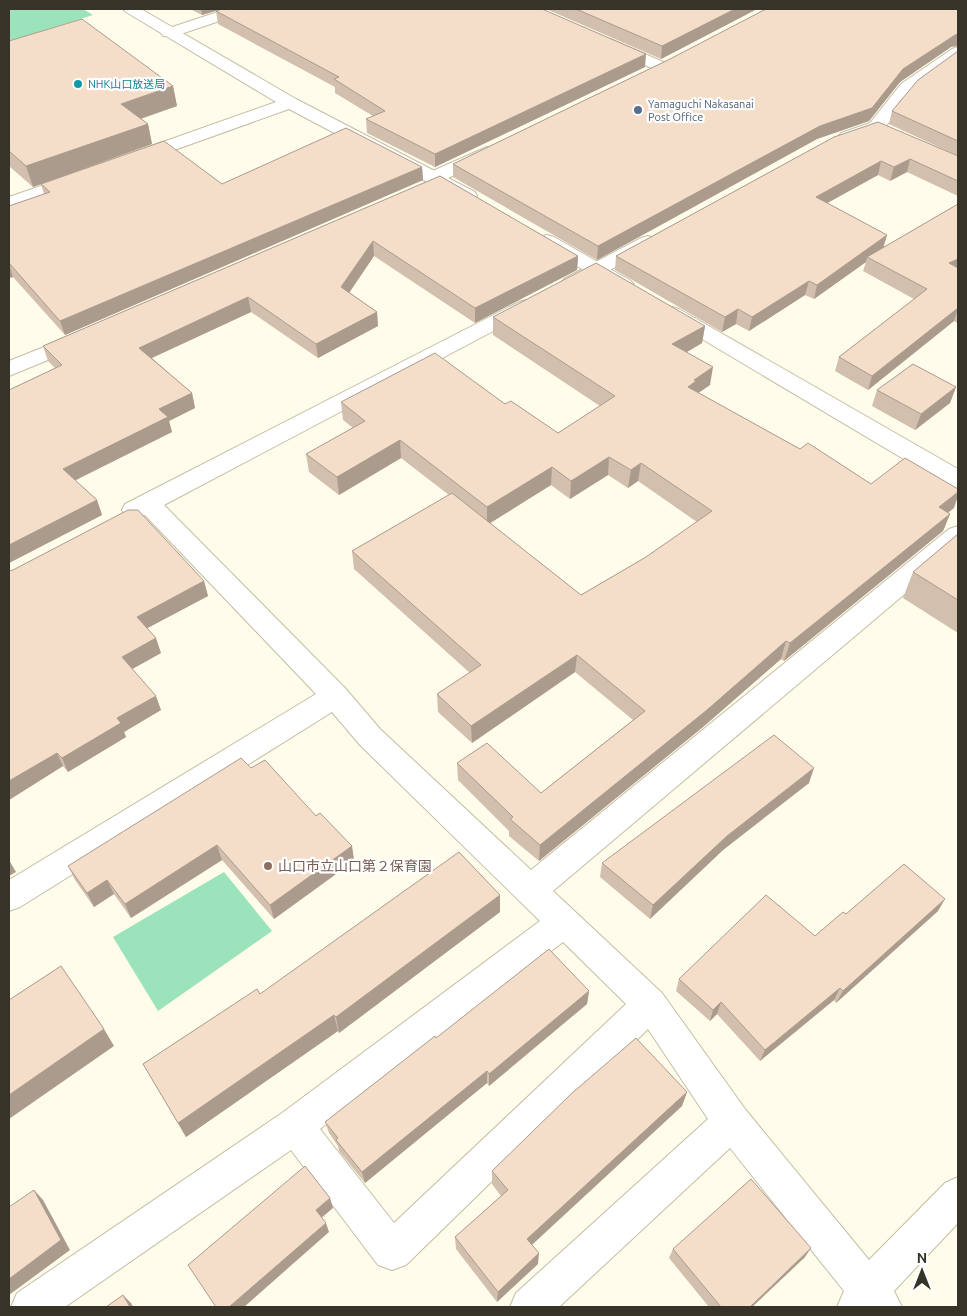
<svg xmlns="http://www.w3.org/2000/svg" width="967" height="1316" font-family="Ubuntu,'Noto Sans JP',sans-serif">
	<style>
		.green { fill: #9be3bb }
		.lines { fill: none; stroke-linecap: round; stroke-linejoin: round }
		.street-casing { stroke: #c3bea3; stroke-width: 2 }
		.secondary-casing { stroke: #c3bea3; stroke-width: 2 }
		.street { fill: #fff; fill-rule: evenodd }
		.secondary { fill: #fff; fill-rule: evenodd }
		.wall { fill: #d2bfad; fill-rule: evenodd }
		.shaded-wall { fill: #ab9b8d }
		.building { fill: #f4dec9; stroke: #ab9b8d }
		.culture-dot { fill: #0f9aa8; stroke: #fff; stroke-width: 2 }
		.service-dot { fill: #5c6f8a; stroke: #fff; stroke-width: 2 }
		.education-dot { fill: #8d6e63; stroke: #fff; stroke-width: 2 }
		.labels { text-anchor: middle; dominant-baseline: central; stroke-width: 4.5; stroke-linejoin: round; paint-order: stroke }
		.far-culture-label { font-size: 11px; fill: #0d838f; stroke: #fff; text-anchor: start }
		.far-service-label { font-size: 11px; fill: #4e5e75; stroke: #fff; text-anchor: start }
		.education-label { font-size: 14px; fill: #785e54; stroke: #fff; text-anchor: start }
	</style>
	<rect width="100%" height="100%" fill="#fffceb"/>
	<!-- green -->
	<g class="green">
		<path d="M 9,9 L 83,9 L 93,15 L 9,41 Z"/>
		<path d="M 224,872 L 272,931 L 158,1011 L 113,937 Z"/>
	</g>
	<g class="lines">
		<defs>
			<g id="street">
				<path d="M 227,9 L 249,9 L 246,12 L 175,36 L 163,36 L 161,33 L 163,30 Z"/>
				<path d="M 610,39 L 668,64 L 670,67 L 668,70 L 656,70 L 604,47 L 602,44 L 604,41 Z"/>
				<path d="M 958,47 L 958,59 L 913,92 L 882,131 L 847,142 L 841,141 L 838,137 L 841,133 L 870,123 L 901,84 L 952,49 Z"/>
				<path d="M 487,147 L 493,148 L 496,152 L 493,156 L 442,181 L 435,183 L 428,181 L 426,177 L 428,173 Z"/>
				<path d="M 648,236 L 655,238 L 658,242 L 655,246 L 578,287 L 571,289 L 564,287 L 561,283 L 564,279 L 641,238 Z"/>
				<path d="M 526,300 L 533,302 L 536,306 L 533,310 L 164,505 L 345,688 L 380,729 L 531,870 L 949,529 L 958,526 L 958,549 L 553,891 L 662,993 L 745,1109 L 869,1260 L 945,1183 L 958,1177 L 958,1223 L 894,1291 L 902,1307 L 837,1307 L 844,1291 L 730,1148 L 559,1307 L 510,1307 L 516,1293 L 708,1119 L 648,1029 L 406,1265 L 392,1270 L 378,1265 L 291,1150 L 65,1307 L 11,1307 L 17,1293 L 282,1113 L 540,921 L 360,745 L 332,712 L 20,907 L 9,911 L 9,880 L 316,694 L 145,515 L 134,519 L 125,516 L 122,510 L 125,504 L 519,302 ZM 563,942 L 626,1004 L 394,1223 L 320,1129 Z"/>
				<path d="M 79,333 L 87,334 L 90,339 L 87,344 L 9,376 L 9,361 Z"/>
			</g>
			<g id="secondary">
				<path d="M 123,9 L 141,9 L 296,99 L 475,192 L 477,196 L 475,200 L 468,202 L 461,200 L 289,109 L 141,162 L 135,163 L 129,162 L 126,158 L 129,154 L 276,102 L 126,12 Z"/>
				<path d="M 78,173 L 85,175 L 87,179 L 85,183 L 9,209 L 9,197 Z"/>
				<path d="M 547,235 L 554,237 L 631,281 L 634,285 L 631,289 L 624,291 L 617,289 L 540,245 L 537,241 L 540,237 Z"/>
				<path d="M 672,307 L 679,309 L 958,469 L 958,488 L 949,486 L 665,317 L 662,313 L 665,309 Z"/>
			</g>
		</defs>
		<!-- street casing -->
		<use href="#street" class="street-casing"/>
		<!-- secondary casing -->
		<use href="#secondary" class="secondary-casing"/>
		<!-- street -->
		<use href="#street" class="street"/>
		<!-- secondary -->
		<use href="#secondary" class="secondary"/>
	</g>
	<!-- wall -->
	<g class="wall">
		<path d="M 190,9 L 222,9 L 202,15 Z"/>
		<path d="M 546,9 L 757,9 L 661,59 Z"/>
		<path d="M 216,11 L 645,67 L 435,167 L 367,133 L 366,119 L 373,116 L 335,93 L 335,87 L 218,24 Z"/>
		<path d="M 9,41 L 173,86 L 177,106 L 141,119 L 148,124 L 152,144 L 33,187 L 9,166 Z"/>
		<path d="M 951,47 L 900,82 L 869,121 L 817,139 L 597,260 L 453,177 L 453,164 L 670,59 Z"/>
		<path d="M 958,51 L 958,156 L 889,124 L 892,111 Z"/>
		<path d="M 834,137 L 958,156 L 958,196 L 907,172 L 890,181 L 878,175 L 827,203 L 884,247 L 958,204 L 958,323 L 954,321 L 868,390 L 835,371 L 839,357 L 914,299 L 863,271 L 866,262 L 814,299 L 805,295 L 749,331 L 736,324 L 722,332 L 615,270 L 616,256 Z"/>
		<path d="M 422,167 L 423,180 L 65,335 L 13,277 L 9,278 L 9,206 L 44,194 L 41,184 L 222,184 Z"/>
		<path d="M 440,176 L 578,256 L 577,270 L 475,323 L 374,256 L 349,292 L 377,312 L 378,326 L 318,358 L 251,312 L 152,358 L 192,393 L 195,408 L 169,421 L 172,432 L 75,480 L 97,500 L 102,515 L 9,563 L 9,390 L 55,368 L 48,361 L 43,346 Z"/>
		<path d="M 493,317 L 705,326 L 702,343 L 687,352 L 710,385 L 698,393 L 800,449 L 871,484 L 954,508 L 948,512 L 950,514 L 943,531 L 784,661 L 781,659 L 703,727 L 539,861 L 509,836 L 509,831 L 458,780 L 457,763 L 541,793 L 633,720 L 575,672 L 472,743 L 438,712 L 437,694 L 470,673 L 354,569 L 352,551 L 449,495 L 401,458 L 339,495 L 309,472 L 306,454 L 353,428 L 343,420 L 341,402 L 505,404 L 558,433 L 600,406 L 493,335 ZM 608,475 L 628,488 L 638,481 L 697,522 L 646,557 L 581,595 L 490,523 L 551,485 L 570,499 Z"/>
		<path d="M 956,387 L 950,403 L 915,430 L 872,406 L 877,390 Z"/>
		<path d="M 958,534 L 958,633 L 903,598 L 913,572 Z"/>
		<path d="M 9,571 L 204,581 L 208,596 L 147,628 L 161,653 L 132,669 L 161,710 L 124,732 L 126,737 L 68,772 L 63,766 L 9,800 Z"/>
		<path d="M 251,768 L 316,816 L 352,846 L 354,861 L 274,919 L 222,860 L 131,918 L 114,894 L 94,907 L 75,880 L 68,866 Z"/>
		<path d="M 809,783 L 723,850 L 650,919 L 600,877 L 602,863 Z"/>
		<path d="M 938,911 L 836,1003 L 834,1000 L 760,1061 L 717,1014 L 710,1021 L 676,991 L 679,979 L 815,936 L 846,914 Z"/>
		<path d="M 500,912 L 339,1033 L 338,1031 L 186,1137 L 143,1064 L 260,994 Z"/>
		<path d="M 589,991 L 587,1004 L 489,1086 L 487,1083 L 365,1183 L 339,1151 L 338,1146 L 329,1133 L 325,1122 L 436,1038 Z"/>
		<path d="M 687,1092 L 682,1106 L 532,1245 L 538,1264 L 497,1302 L 456,1249 L 455,1237 L 501,1196 L 492,1184 L 492,1171 Z"/>
		<path d="M 673,1249 L 805,1257 L 752,1307 L 709,1307 L 669,1258 Z"/>
	</g>
	<!-- shaded-wall -->
	<g class="shaded-wall">
		<path d="M 201,9 L 222,9 L 202,15 Z"/>
		<path d="M 735,9 L 757,9 L 661,59 L 662,46 Z"/>
		<path d="M 958,34 L 958,46 L 951,47 L 900,82 L 869,121 L 817,139 L 597,260 L 598,246 L 903,69 L 955,35 Z"/>
		<path d="M 646,54 L 645,67 L 435,167 L 435,154 Z"/>
		<path d="M 173,86 L 177,106 L 125,124 L 121,104 Z"/>
		<path d="M 148,124 L 152,144 L 33,187 L 26,166 Z"/>
		<path d="M 910,159 L 907,172 L 890,181 L 894,167 Z"/>
		<path d="M 881,161 L 878,175 L 813,211 L 816,197 Z"/>
		<path d="M 422,167 L 423,180 L 65,335 L 60,321 Z"/>
		<path d="M 887,235 L 883,249 L 867,257 L 866,262 L 814,299 L 817,285 Z"/>
		<path d="M 373,241 L 374,256 L 343,302 L 341,287 Z"/>
		<path d="M 578,256 L 577,270 L 475,323 L 475,308 Z"/>
		<path d="M 958,259 L 958,270 L 949,263 Z"/>
		<path d="M 9,264 L 13,277 L 9,278 Z"/>
		<path d="M 809,281 L 805,295 L 749,331 L 752,317 Z"/>
		<path d="M 248,297 L 251,312 L 143,362 L 139,348 Z"/>
		<path d="M 958,308 L 954,321 L 868,390 L 872,376 Z"/>
		<path d="M 738,309 L 736,324 L 722,332 L 725,317 Z"/>
		<path d="M 377,312 L 378,326 L 318,358 L 316,344 Z"/>
		<path d="M 705,326 L 702,343 L 670,362 L 672,344 Z"/>
		<path d="M 713,367 L 710,385 L 694,396 L 688,387 L 694,380 Z"/>
		<path d="M 956,387 L 950,403 L 915,430 L 921,414 Z"/>
		<path d="M 192,393 L 195,408 L 169,421 L 172,432 L 68,484 L 63,469 L 159,409 Z"/>
		<path d="M 400,440 L 401,458 L 339,495 L 337,477 Z"/>
		<path d="M 609,457 L 608,475 L 570,499 L 571,481 Z"/>
		<path d="M 641,463 L 638,481 L 628,488 L 631,470 Z"/>
		<path d="M 552,467 L 551,485 L 487,525 L 487,507 Z"/>
		<path d="M 958,492 L 958,496 L 954,508 L 932,525 L 939,507 Z"/>
		<path d="M 97,500 L 102,515 L 9,563 L 9,545 Z"/>
		<path d="M 950,514 L 943,531 L 784,661 L 790,643 Z"/>
		<path d="M 204,581 L 208,596 L 142,631 L 137,617 Z"/>
		<path d="M 156,638 L 161,653 L 127,672 L 122,657 Z"/>
		<path d="M 786,641 L 781,659 L 703,727 L 539,861 L 540,845 Z"/>
		<path d="M 577,655 L 575,672 L 472,743 L 471,726 Z"/>
		<path d="M 156,696 L 161,710 L 124,732 L 126,737 L 68,772 L 62,758 L 117,718 Z"/>
		<path d="M 57,753 L 63,766 L 9,800 L 9,781 Z"/>
		<path d="M 814,768 L 809,783 L 723,850 L 650,919 L 653,905 L 727,836 Z"/>
		<path d="M 217,845 L 222,860 L 131,918 L 125,904 Z"/>
		<path d="M 352,846 L 354,861 L 274,919 L 270,905 Z"/>
		<path d="M 9,860 L 16,872 L 9,876 Z"/>
		<path d="M 107,880 L 114,894 L 94,907 L 87,893 Z"/>
		<path d="M 500,895 L 500,912 L 339,1033 L 336,1017 Z"/>
		<path d="M 945,899 L 938,911 L 836,1003 L 843,991 Z"/>
		<path d="M 840,988 L 834,1000 L 760,1061 L 765,1050 Z"/>
		<path d="M 589,991 L 587,1004 L 489,1086 L 489,1074 Z"/>
		<path d="M 721,1002 L 717,1014 L 710,1021 L 713,1010 Z"/>
		<path d="M 334,1015 L 338,1031 L 186,1137 L 178,1123 Z"/>
		<path d="M 104,1029 L 114,1046 L 9,1119 L 9,1095 Z"/>
		<path d="M 487,1071 L 487,1083 L 365,1183 L 362,1172 Z"/>
		<path d="M 687,1092 L 682,1106 L 526,1250 L 527,1239 Z"/>
		<path d="M 34,1190 L 43,1200 L 70,1250 L 9,1295 L 9,1279 Z"/>
		<path d="M 330,1198 L 333,1208 L 319,1220 L 316,1210 Z"/>
		<path d="M 326,1223 L 329,1232 L 244,1307 L 229,1307 Z"/>
		<path d="M 811,1248 L 805,1257 L 752,1307 L 750,1307 Z"/>
		<path d="M 539,1253 L 538,1264 L 497,1302 L 498,1292 Z"/>
		<path d="M 123,1295 L 131,1303 L 133,1307 L 130,1307 Z"/>
	</g>
	<!-- building -->
	<g class="building">
		<path d="M 222,9 L 542,9 L 646,54 L 435,154 L 366,119 L 385,111 L 334,79 L 339,77 L 216,11 Z"/>
		<path d="M 576,9 L 735,9 L 662,46 Z"/>
		<path d="M 766,9 L 958,9 L 958,34 L 955,35 L 903,69 L 872,108 L 820,126 L 598,246 L 453,164 L 670,59 Z"/>
		<path d="M 82,19 L 173,86 L 121,104 L 148,124 L 26,166 L 9,151 L 9,41 Z"/>
		<path d="M 958,51 L 958,141 L 892,111 L 918,80 Z"/>
		<path d="M 878,122 L 958,156 L 958,181 L 910,159 L 894,167 L 881,161 L 816,197 L 887,235 L 817,285 L 809,281 L 752,317 L 738,309 L 725,317 L 616,256 L 834,137 Z"/>
		<path d="M 346,128 L 422,167 L 60,321 L 9,263 L 9,206 L 50,192 L 41,184 L 164,141 L 222,184 Z"/>
		<path d="M 440,176 L 578,256 L 475,308 L 373,241 L 341,287 L 377,312 L 316,344 L 248,297 L 139,348 L 192,393 L 159,409 L 168,417 L 63,469 L 97,500 L 9,545 L 9,390 L 62,365 L 43,346 Z"/>
		<path d="M 958,204 L 958,259 L 949,263 L 958,268 L 958,308 L 872,376 L 839,357 L 927,289 L 867,257 Z"/>
		<path d="M 596,263 L 705,326 L 672,344 L 713,367 L 694,380 L 696,381 L 688,387 L 800,449 L 808,443 L 871,484 L 905,458 L 958,489 L 958,492 L 939,507 L 950,514 L 790,643 L 786,641 L 707,710 L 540,845 L 510,819 L 513,817 L 457,763 L 487,743 L 541,793 L 645,711 L 577,655 L 471,726 L 437,694 L 481,665 L 352,551 L 452,493 L 581,595 L 646,557 L 712,511 L 641,463 L 631,470 L 609,457 L 571,481 L 552,467 L 487,507 L 400,440 L 337,477 L 306,454 L 365,421 L 341,402 L 435,353 L 505,404 L 511,401 L 558,433 L 615,396 L 493,317 Z"/>
		<path d="M 913,364 L 956,387 L 921,414 L 877,390 Z"/>
		<path d="M 128,510 L 138,510 L 204,581 L 137,617 L 156,638 L 122,657 L 156,696 L 117,718 L 121,723 L 62,758 L 57,753 L 9,781 L 9,571 L 13,570 Z"/>
		<path d="M 958,534 L 958,600 L 913,572 Z"/>
		<path d="M 774,735 L 814,768 L 727,836 L 653,905 L 602,863 Z"/>
		<path d="M 241,758 L 251,768 L 265,760 L 316,816 L 320,813 L 352,846 L 270,905 L 217,845 L 125,904 L 107,880 L 87,893 L 68,866 Z"/>
		<path d="M 459,852 L 500,895 L 336,1017 L 334,1015 L 178,1123 L 143,1064 L 257,989 L 260,994 Z"/>
		<path d="M 904,864 L 945,899 L 843,991 L 840,988 L 765,1050 L 721,1002 L 713,1010 L 679,979 L 766,895 L 815,936 L 843,912 L 846,914 Z"/>
		<path d="M 549,949 L 589,991 L 489,1074 L 487,1071 L 362,1172 L 336,1140 L 338,1138 L 325,1122 L 435,1036 L 436,1038 Z"/>
		<path d="M 61,966 L 104,1029 L 9,1095 L 9,1000 Z"/>
		<path d="M 636,1038 L 687,1092 L 527,1239 L 539,1253 L 498,1292 L 455,1237 L 508,1190 L 492,1171 L 571,1094 Z"/>
		<path d="M 305,1166 L 330,1198 L 316,1210 L 326,1223 L 229,1307 L 216,1307 L 188,1265 Z"/>
		<path d="M 751,1179 L 811,1248 L 750,1307 L 721,1307 L 673,1249 Z"/>
		<path d="M 34,1190 L 61,1240 L 9,1279 L 9,1207 Z"/>
		<path d="M 123,1295 L 130,1307 L 106,1307 Z"/>
	</g>
	<!-- markers -->
	<circle class="culture-dot" cx="78" cy="84" r="5"/>
	<circle class="service-dot" cx="638" cy="110" r="5"/>
	<circle class="education-dot" cx="268" cy="866" r="5"/>
	<g class="labels">
		<!-- far-culture labels -->
		<g class="far-culture-label">
			<text x="88" y="84">NHK山口放送局</text>
		</g>
		<!-- far-service labels -->
		<g class="far-service-label">
			<text x="648" y="104">Yamaguchi Nakasanai<tspan x="648" dy="13">Post Office</tspan></text>
		</g>
		<!-- education labels -->
		<g class="education-label">
			<text x="278" y="866">山口市立山口第２保育園</text>
		</g>
	</g>
	<!-- border -->
	<rect width="967" height="1316" fill="none" stroke="#363429" stroke-width="20"/>
	<!-- north arrow -->
	<g transform="translate(922 1271)" stroke="#ffffff" stroke-width="4" paint-order="stroke">
	<path d="M0-4L9 19L0 12L-9 19Z" fill="#363429"/>
	<text y="-8" font-size="14" font-weight="bold" text-anchor="middle" fill="#363429">N</text>
	</g>
</svg>
